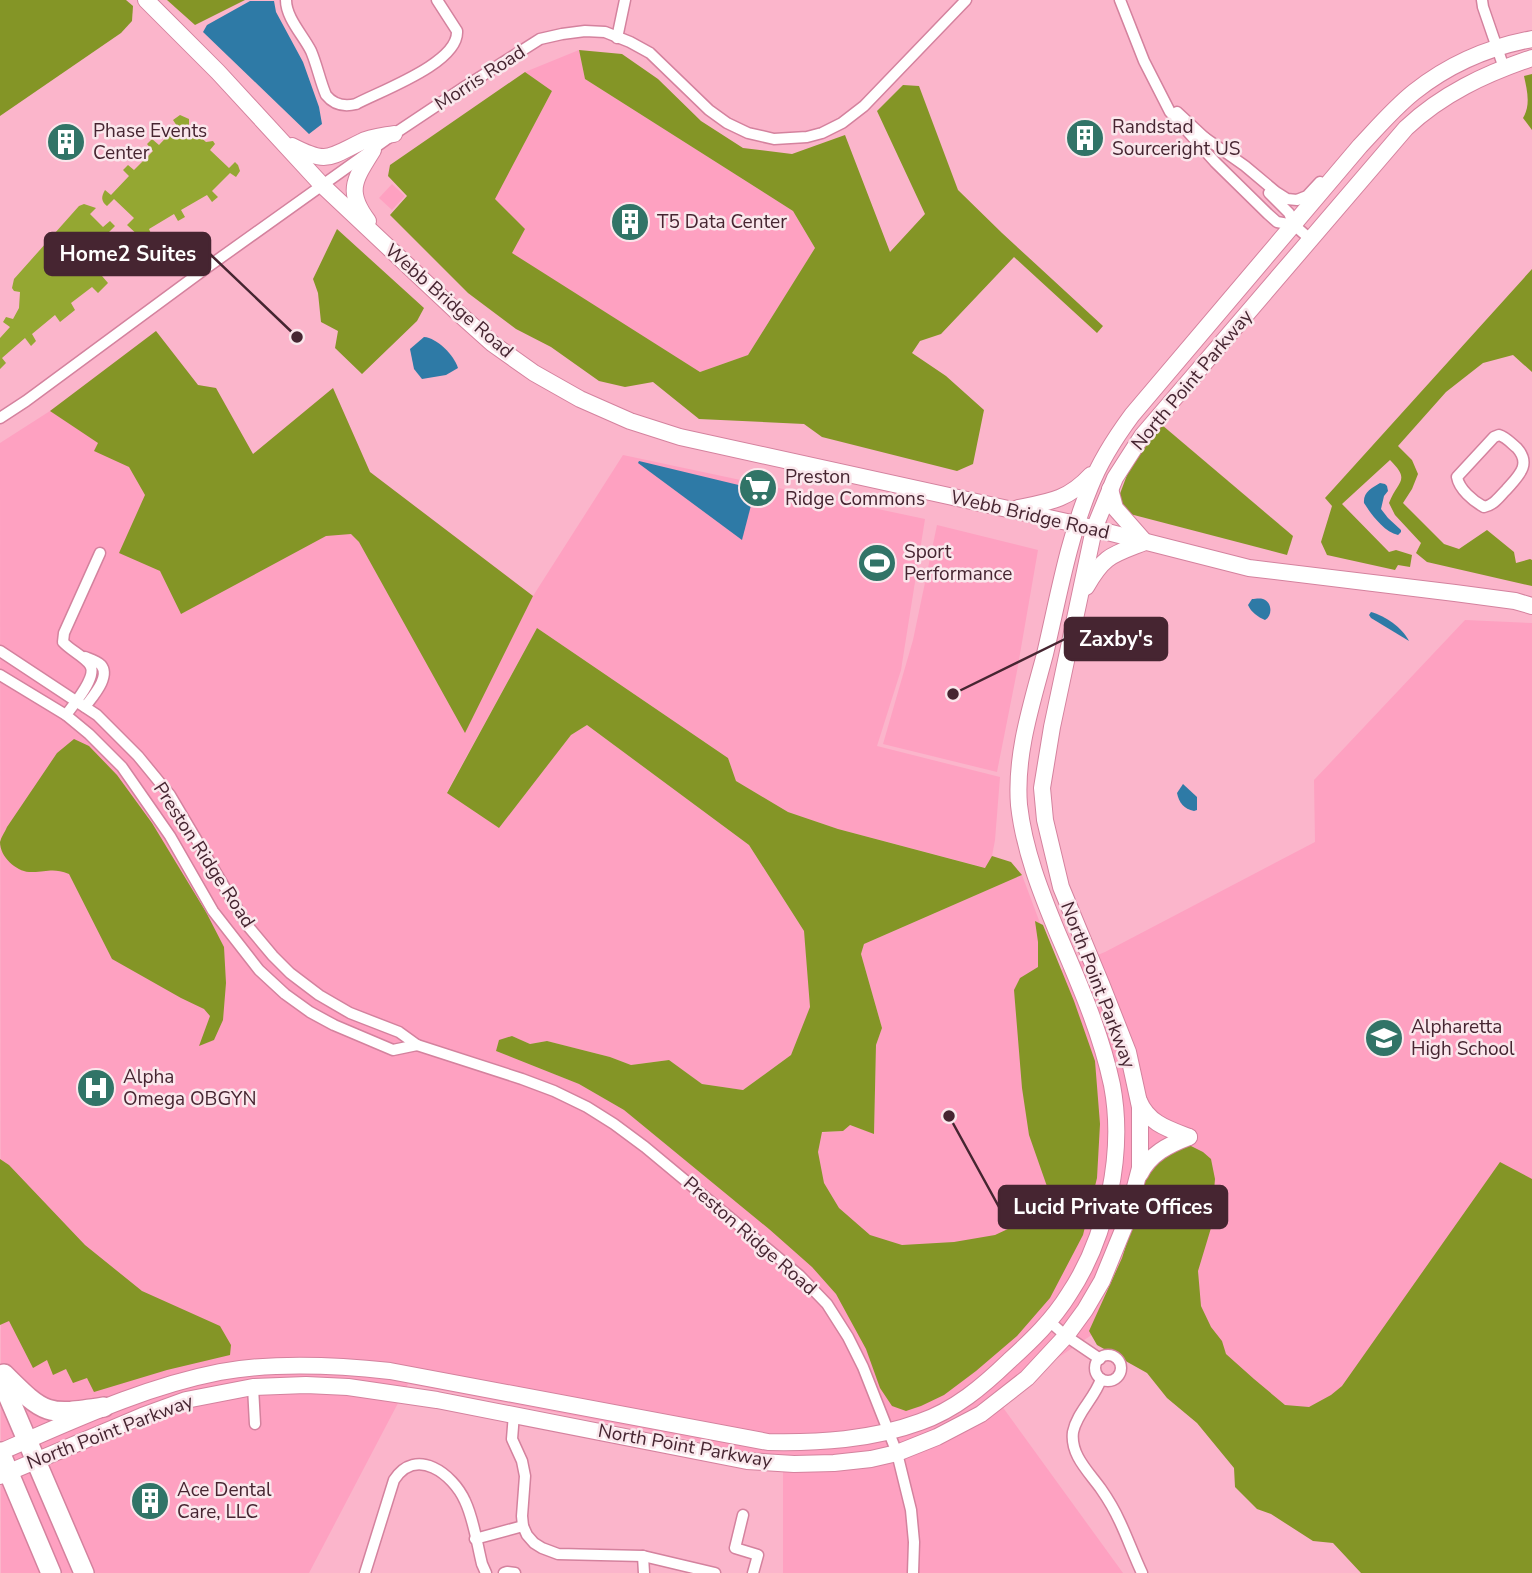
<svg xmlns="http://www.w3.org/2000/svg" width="1532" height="1573" font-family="'Nunito Sans',sans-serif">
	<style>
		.built { fill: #fea1c1 }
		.green { fill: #94a732 }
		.forest { fill: #849526 }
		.water { fill: #2e7aa6 }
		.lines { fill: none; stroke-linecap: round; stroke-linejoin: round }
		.street-casing { stroke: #d4829e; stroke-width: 13 }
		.secondary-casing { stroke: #d4829e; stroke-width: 18 }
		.highway-casing { stroke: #d4829e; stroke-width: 22 }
		.street { stroke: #fff; stroke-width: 10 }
		.secondary { stroke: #fff; stroke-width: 16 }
		.highway { stroke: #fff; stroke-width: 19 }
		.labels { text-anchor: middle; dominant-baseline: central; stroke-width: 5; stroke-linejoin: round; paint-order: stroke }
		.street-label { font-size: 19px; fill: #462531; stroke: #fae7ec }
		.poi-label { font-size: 19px; fill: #462531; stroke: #fae7ec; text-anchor: start }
		.leader { fill: none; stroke: #462531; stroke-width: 2.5 }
		.callout-dot { fill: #462531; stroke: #fae7ec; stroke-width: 2.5 }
		.callout { fill: #462531; stroke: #462531; stroke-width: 2.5 }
		.callout-label { font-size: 21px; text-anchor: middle; font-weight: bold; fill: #fff }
	</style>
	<rect width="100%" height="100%" fill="#fbb5cb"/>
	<!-- built -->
	<g class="built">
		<path d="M 579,50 L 585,79 L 793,211 L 815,248 L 748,355 L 700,372 L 511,253 L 494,199 L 552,91 L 525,72 Z"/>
		<path d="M 392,184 L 405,196 L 392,210 L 379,198 Z"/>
		<path d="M 156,331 L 198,385 L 216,388 L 253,454 L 333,388 L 370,472 L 533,596 L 623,455 L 925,519 L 901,670 L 877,746 L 1000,777 L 995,840 L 992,856 L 986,868 L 838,829 L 788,812 L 736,781 L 728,758 L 537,628 L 447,792 L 499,828 L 571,735 L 587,725 L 749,845 L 804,931 L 811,1007 L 791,1055 L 743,1090 L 702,1084 L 669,1060 L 631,1065 L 610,1057 L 547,1041 L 530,1044 L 512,1036 L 496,1051 L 579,1084 L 624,1110 L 735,1201 L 804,1134 L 843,1131 L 849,1125 L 874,1133 L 876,1045 L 882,1028 L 861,954 L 864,944 L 1022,875 L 1058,971 L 1105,952 L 1315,842 L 1314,780 L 1465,620 L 1532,623 L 1532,1455 L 1423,1487 L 1096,1332 L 1028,1378 L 999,1402 L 1123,1573 L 783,1573 L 783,1455 L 760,1457 L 669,1434 L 408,1384 L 309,1573 L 1,1573 L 0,443 L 50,411 Z"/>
		<path d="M 937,525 L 1038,550 L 1017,671 L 997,772 L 883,744 L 913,640 Z"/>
	</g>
	<!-- green -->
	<g class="green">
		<path d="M 180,115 L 189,119 L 189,127 L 206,142 L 213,141 L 215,144 L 210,150 L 229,168 L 235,162 L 238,165 L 240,171 L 236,177 L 230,173 L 212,191 L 218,197 L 212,202 L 207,195 L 181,210 L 185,217 L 178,221 L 174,214 L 149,229 L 152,236 L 150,238 L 141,238 L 127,225 L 134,218 L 114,199 L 107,206 C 101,201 101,197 105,190 L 111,195 L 129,176 L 123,170 L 128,165 L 134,170 L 153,151 L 147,144 L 152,139 L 159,145 L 177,126 L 173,120 Z"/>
		<path d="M 84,204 L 96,208 L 90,214 L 103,227 L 110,221 L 115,226 L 109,232 L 122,246 L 128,239 C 133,242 134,248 134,253 L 132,256 L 125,251 L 102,276 L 108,283 L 98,293 L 92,287 L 71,303 L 75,310 L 60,322 L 55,315 L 32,334 L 36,341 L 31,346 L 25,338 L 2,358 L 6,363 L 0,369 L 0,338 L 10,327 L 3,322 L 6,317 L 13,319 L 19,308 L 20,292 L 14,291 L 12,288 L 14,279 L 79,206 Z"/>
	</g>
	<!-- forest -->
	<g class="forest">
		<path d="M 0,0 L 126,0 L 133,6 L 132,21 L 121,33 L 0,116 Z"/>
		<path d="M 167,0 L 245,0 L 195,25 Z"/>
		<path d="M 579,50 L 622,54 L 658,79 L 701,121 L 743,148 L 792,154 L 845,135 L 890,252 L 925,214 L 877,111 L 903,85 L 919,86 L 958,190 L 1002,233 L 1103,326 L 1097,333 L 1014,257 L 941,334 L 920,341 L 912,353 L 946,376 L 984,410 L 973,464 L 957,471 L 822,437 L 804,424 L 699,419 L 653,382 L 625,387 L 599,381 L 551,347 L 516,329 L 468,293 L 390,215 L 407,196 L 388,176 L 390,165 L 525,72 L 552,91 L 495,199 L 525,229 L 512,253 L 700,372 L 748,355 L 815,248 L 793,211 L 585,79 Z"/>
		<path d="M 1532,74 L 1532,130 L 1523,118 C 1531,105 1527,90 1524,76 Z"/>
		<path d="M 337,229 L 424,308 L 417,321 L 362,374 L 335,348 L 338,331 L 321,322 L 318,293 L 313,279 Z"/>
		<path d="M 1532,269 L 1532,372 L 1513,355 L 1483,363 L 1446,392 L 1398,446 L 1412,460 L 1418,474 L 1412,489 L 1403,503 L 1444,544 L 1459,549 L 1487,530 L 1514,552 L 1516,563 L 1530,559 L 1532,560 L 1532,586 L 1427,562 L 1416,553 L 1421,543 L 1395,515 L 1389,503 C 1398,480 1411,481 1390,460 L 1342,504 L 1389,552 L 1396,550 L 1412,555 L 1410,567 L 1398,565 L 1395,570 L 1327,555 L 1321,542 L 1332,506 L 1325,498 Z"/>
		<path d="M 156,331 L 198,385 L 216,388 L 253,454 L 333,388 L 370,472 L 533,596 L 465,733 L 359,542 L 351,534 L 326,536 L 181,614 L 160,571 L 119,553 L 145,495 L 129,467 L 94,451 L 98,443 L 50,411 Z"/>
		<path d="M 1162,425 L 1293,536 L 1287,555 L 1130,514 L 1118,499 L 1130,467 Z"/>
		<path d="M 537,628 L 728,758 L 736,781 L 788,812 L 838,829 L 985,868 L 992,856 L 1011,862 L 1022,875 L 864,944 L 861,954 L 882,1028 L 876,1045 L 874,1134 L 850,1125 L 843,1131 L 822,1132 L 818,1152 L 824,1183 L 839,1208 L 870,1235 L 902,1245 L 954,1242 L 995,1235 L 1029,1219 L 1050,1195 L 1029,1135 L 1022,1088 L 1014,990 L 1020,978 L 1038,967 L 1038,942 L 1035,921 L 1043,925 L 1074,1001 L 1095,1061 L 1100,1124 L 1097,1178 L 1083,1235 L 1050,1298 L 1017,1336 L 976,1371 L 944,1395 L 921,1406 L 906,1411 L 892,1406 L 880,1388 L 866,1349 L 836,1294 L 812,1267 L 769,1229 L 624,1110 L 579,1084 L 496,1051 L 499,1040 L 512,1036 L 530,1044 L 547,1041 L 610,1057 L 631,1065 L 669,1060 L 702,1084 L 743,1090 L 791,1055 L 810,1007 L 804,931 L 749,845 L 587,725 L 571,735 L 499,828 L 447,793 Z"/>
		<path d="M 74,739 L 89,746 L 117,775 L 152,823 L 206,912 L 224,947 L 226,983 L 223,1020 L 214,1040 L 199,1046 L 210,1016 L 204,1009 L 181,998 L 112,959 L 69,874 C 51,867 46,873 29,872 C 16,871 0,857 0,842 C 1,837 5,832 7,827 L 57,753 Z"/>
		<path d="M 1189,1145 L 1203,1152 L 1211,1159 L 1215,1179 L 1211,1228 L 1198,1271 L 1201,1306 L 1211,1327 L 1222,1341 L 1226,1354 L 1254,1379 L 1285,1405 L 1309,1407 L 1331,1395 L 1342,1386 L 1500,1162 L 1532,1179 L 1532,1573 L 1361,1573 L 1333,1543 L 1313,1541 L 1271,1514 L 1257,1509 L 1235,1487 L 1234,1468 L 1197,1423 L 1167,1398 L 1147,1373 L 1097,1345 L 1089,1331 L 1122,1258 L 1132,1227 L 1145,1176 L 1156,1156 Z"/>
		<path d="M 0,1159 L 9,1165 L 85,1245 L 142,1291 L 220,1326 L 231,1345 L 230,1355 L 167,1370 L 94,1392 L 87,1378 L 73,1383 L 66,1369 L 53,1375 L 47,1360 L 33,1368 L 9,1321 L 0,1325 Z"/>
	</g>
	<!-- water -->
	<g class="water">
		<path d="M 250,1 L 274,1 L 276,12 L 303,62 L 319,107 L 322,124 L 309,134 L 203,32 L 207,25 Z"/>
		<path d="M 424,337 C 437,338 454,355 458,368 L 446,375 L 422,379 L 414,369 L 410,349 Z"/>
		<path d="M 639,461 L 751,488 L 754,494 L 742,540 L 638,463 Z"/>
		<path d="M 1380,483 L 1385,484 L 1387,486 L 1388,491 L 1384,496 L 1381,509 L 1388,518 L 1401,530 L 1401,532 L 1398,535 C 1384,532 1371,514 1364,503 C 1363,492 1372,488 1380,483 Z"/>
		<path d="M 1252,599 C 1255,599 1259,598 1263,599 C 1272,602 1273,615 1265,620 C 1258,617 1251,612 1248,605 Z"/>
		<path d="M 1371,612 C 1385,616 1402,627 1409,641 L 1371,618 L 1369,615 Z"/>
		<path d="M 1183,784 L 1197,797 L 1197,810 L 1194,811 C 1184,809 1179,803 1177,793 Z"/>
	</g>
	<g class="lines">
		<defs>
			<g id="street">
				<path d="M 286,0 C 286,18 303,35 311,51 C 317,65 320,81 326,95 C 334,105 344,107 356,104 C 380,91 459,63 457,31 L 437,0"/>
				<path d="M 1120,0 L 1144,61 L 1170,112 L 1215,162 L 1268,214 L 1277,222 L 1294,225"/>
				<path d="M 1482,0 L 1483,7 L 1504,68"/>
				<path d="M 617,38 L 625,0"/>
				<path d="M 1177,112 L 1206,139"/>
				<path d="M 1201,135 L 1245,166 L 1276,192 L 1287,199 L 1297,200 L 1307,196 L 1320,182"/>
				<path d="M 1269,193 L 1289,213 L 1294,225 L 1310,239"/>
				<path d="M 0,418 L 26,401 L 209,266 L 394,134 L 466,86 L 540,39 L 562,34 L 585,31 L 605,32 L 630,42 L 650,53 L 709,110 L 727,123 L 748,133 L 774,139 L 807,137 L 822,133 L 842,123 L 864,106 L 966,0"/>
				<path d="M 1499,435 C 1506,437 1511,443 1517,448 C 1532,465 1518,476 1506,490 C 1499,497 1494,505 1484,507 C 1473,501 1459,489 1457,477 L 1494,437 Z"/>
				<path d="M 0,651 L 97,715 L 138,756 L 170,795 L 247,925 L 273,956 L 290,973 L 319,995 L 350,1013 L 399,1032 L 417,1045 L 522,1079 L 554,1091 L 587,1107 L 614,1124 L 645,1147 L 799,1275 L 827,1304 L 848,1337 L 863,1367 L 897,1453 L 911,1510 L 914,1542 L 913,1573"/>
				<path d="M 0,675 L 66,715 L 89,734 L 122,767 L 170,836 L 213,911 L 259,970 L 285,994 L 310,1012 L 334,1025 L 393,1050 L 417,1045"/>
				<path d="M 85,707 C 92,697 111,677 101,665 C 97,661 90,659 85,657"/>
				<path d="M 66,715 C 73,705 98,677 90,665 C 85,657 70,650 63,642 L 64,633 L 100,553"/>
				<path d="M 1049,1321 L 1066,1336 L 1100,1359"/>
				<circle cx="1108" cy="1368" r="13"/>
				<path d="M 1101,1379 C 1095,1398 1077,1412 1073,1432 C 1070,1455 1089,1472 1101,1489 C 1108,1499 1115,1511 1120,1522 C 1128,1539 1134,1556 1142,1573"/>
				<path d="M 253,1387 L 255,1424"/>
				<path d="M 514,1414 L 512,1439 L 522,1461 L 525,1476 L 522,1516 L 523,1526 L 527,1535 L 534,1543 L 542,1548 L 558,1554 L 643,1556 L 715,1573"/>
				<path d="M 743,1515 L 735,1548 L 758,1555 L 753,1573"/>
				<path d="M 475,1539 L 523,1526"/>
				<path d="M 643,1556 L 644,1573"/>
				<path d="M 365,1573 L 394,1480 C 416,1446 453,1474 465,1501 C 474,1520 477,1544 482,1564 L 486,1573"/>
				<path d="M 504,1573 L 507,1572 L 515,1573"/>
			</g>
			<g id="secondary">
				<path d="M 146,0 L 218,72 L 322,185 L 455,310 L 493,344 L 534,373 L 580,399 L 630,421 L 680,437 L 1076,524 L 1249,568 L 1455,593 L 1515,601 L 1532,606"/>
				<path d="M 292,146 C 327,164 328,158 361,142 C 370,137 383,136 394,134"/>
				<path d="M 368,221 C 345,191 355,179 373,150"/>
				<path d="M 1110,489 L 1115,508 L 1145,542"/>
				<path d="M 1018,508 C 1049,502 1068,500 1091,475"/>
				<path d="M 1086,587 C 1104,555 1112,555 1145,542"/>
				<path d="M 1139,1101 C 1148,1123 1168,1129 1189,1137"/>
				<path d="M 1140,1174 C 1150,1154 1168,1145 1189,1137"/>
				<path d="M 0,1452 C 72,1421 143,1387 220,1372 C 275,1362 335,1365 390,1371 L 768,1442 C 819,1443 871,1440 920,1422 C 955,1410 983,1386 1009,1361 C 1031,1341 1053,1320 1069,1294 C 1107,1237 1125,1153 1112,1085 C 1101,1033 1079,983 1058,934 C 1041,893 1024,850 1019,805 C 1015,754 1032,703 1045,654 C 1058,599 1068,540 1090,487 C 1100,461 1115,438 1132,415 L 1360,146 C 1377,128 1394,108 1414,92 C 1448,65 1489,47 1532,39"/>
				<path d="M 0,1476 L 142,1416 L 186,1400 L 253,1387 L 306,1385 L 348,1387 L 437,1400 L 747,1461 L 794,1464 L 834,1463 L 871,1459 L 897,1453 L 937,1437 L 981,1414 L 1027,1378 L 1066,1336 L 1085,1310 L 1102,1281 L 1125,1225 L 1140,1168 L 1140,1107 L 1128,1052 L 1102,986 L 1061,887 L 1045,820 L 1042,788 L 1052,727 L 1094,529 L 1115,478 L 1142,436 L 1406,128 C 1442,94 1485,74 1532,58"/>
			</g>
			<g id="highway">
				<path d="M 4,1374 C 45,1415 47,1416 104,1407"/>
				<path d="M 0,1377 L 84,1573"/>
				<path d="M 0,1452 L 51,1573"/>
			</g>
		</defs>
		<!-- street casing -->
		<use href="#street" class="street-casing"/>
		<!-- secondary casing -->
		<use href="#secondary" class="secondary-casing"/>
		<!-- highway casing -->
		<use href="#highway" class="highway-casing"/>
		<!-- street -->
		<use href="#street" class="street"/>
		<!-- secondary -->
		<use href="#secondary" class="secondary"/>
		<!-- highway -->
		<use href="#highway" class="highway"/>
	</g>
	<!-- icons -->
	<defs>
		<symbol id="building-disc" viewBox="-11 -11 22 22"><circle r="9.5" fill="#317467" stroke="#fae7ec"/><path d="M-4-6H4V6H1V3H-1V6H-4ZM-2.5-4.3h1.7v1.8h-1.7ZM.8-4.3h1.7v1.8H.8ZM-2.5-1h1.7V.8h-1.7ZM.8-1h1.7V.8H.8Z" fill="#fff"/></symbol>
		<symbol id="supermarket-disc" viewBox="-11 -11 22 22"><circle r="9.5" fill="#317467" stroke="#fae7ec"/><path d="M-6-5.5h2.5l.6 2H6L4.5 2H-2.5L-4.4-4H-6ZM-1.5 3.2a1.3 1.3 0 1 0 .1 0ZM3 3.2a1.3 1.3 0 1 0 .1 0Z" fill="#fff"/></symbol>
		<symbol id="stadium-disc" viewBox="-11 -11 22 22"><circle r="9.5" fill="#317467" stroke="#fae7ec"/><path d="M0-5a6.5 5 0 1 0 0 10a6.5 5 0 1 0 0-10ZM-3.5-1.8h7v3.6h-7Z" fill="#fff"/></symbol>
		<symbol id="school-disc" viewBox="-11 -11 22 22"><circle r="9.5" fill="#317467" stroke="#fae7ec"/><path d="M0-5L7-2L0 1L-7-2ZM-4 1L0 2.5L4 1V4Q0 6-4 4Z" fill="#fff"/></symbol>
		<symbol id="hospital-disc" viewBox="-11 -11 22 22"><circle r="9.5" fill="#317467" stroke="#fae7ec"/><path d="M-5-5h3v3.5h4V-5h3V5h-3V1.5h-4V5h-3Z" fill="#fff"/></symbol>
	</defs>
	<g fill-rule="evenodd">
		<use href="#building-disc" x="1063" y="116" width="44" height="44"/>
		<use href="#building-disc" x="44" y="120" width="44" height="44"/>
		<use href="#building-disc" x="608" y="200" width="44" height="44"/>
		<use href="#supermarket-disc" x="736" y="466" width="44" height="44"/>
		<use href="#stadium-disc" x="855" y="541" width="44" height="44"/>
		<use href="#school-disc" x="1362" y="1016" width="44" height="44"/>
		<use href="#hospital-disc" x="74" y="1066" width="44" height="44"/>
		<use href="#building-disc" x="128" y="1479" width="44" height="44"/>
	</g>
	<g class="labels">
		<!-- street labels -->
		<g class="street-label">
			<text transform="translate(480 78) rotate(-33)">Morris Road</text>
			<text transform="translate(449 301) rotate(41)">Webb Bridge Road</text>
			<text transform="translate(1192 380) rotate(-50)">North Point Parkway</text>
			<text transform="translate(1030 515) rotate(13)">Webb Bridge Road</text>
			<text transform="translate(204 855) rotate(57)">Preston Ridge Road</text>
			<text transform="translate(1098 985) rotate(69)">North Point Parkway</text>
			<text transform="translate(750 1236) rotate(41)">Preston Ridge Road</text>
			<text transform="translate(110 1432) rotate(-21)">North Point Parkway</text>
			<text transform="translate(685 1446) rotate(10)">North Point Parkway</text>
		</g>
		<!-- poi labels -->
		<g class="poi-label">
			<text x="1112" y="127">Randstad<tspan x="1112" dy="22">Sourceright US</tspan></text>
			<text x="93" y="131">Phase Events<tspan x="93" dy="22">Center</tspan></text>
			<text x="657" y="222">T5 Data Center</text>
			<text x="785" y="477">Preston<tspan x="785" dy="22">Ridge Commons</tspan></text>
			<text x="904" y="552">Sport<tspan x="904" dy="22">Performance</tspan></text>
			<text x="1411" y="1027">Alpharetta<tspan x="1411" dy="22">High School</tspan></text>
			<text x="123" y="1077">Alpha<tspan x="123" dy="22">Omega OBGYN</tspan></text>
			<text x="177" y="1490">Ace Dental<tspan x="177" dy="22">Care, LLC</tspan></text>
		</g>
	</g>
	<!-- callouts -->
	<path class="leader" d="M297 337L210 254M953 694L1065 639M949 1116L999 1207"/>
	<g class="callout-dot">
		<circle cx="297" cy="337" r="7"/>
		<circle cx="953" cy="694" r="7"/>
		<circle cx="949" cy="1116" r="7"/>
	</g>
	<g class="callout">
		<rect x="45" y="233" width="165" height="42" rx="7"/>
		<rect x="1065" y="618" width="102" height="42" rx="7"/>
		<rect x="999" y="1186" width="228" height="42" rx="7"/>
	</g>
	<g class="callout-label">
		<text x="128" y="261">Home2 Suites</text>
		<text x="1116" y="646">Zaxby's</text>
		<text x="1113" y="1214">Lucid Private Offices</text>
	</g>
</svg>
